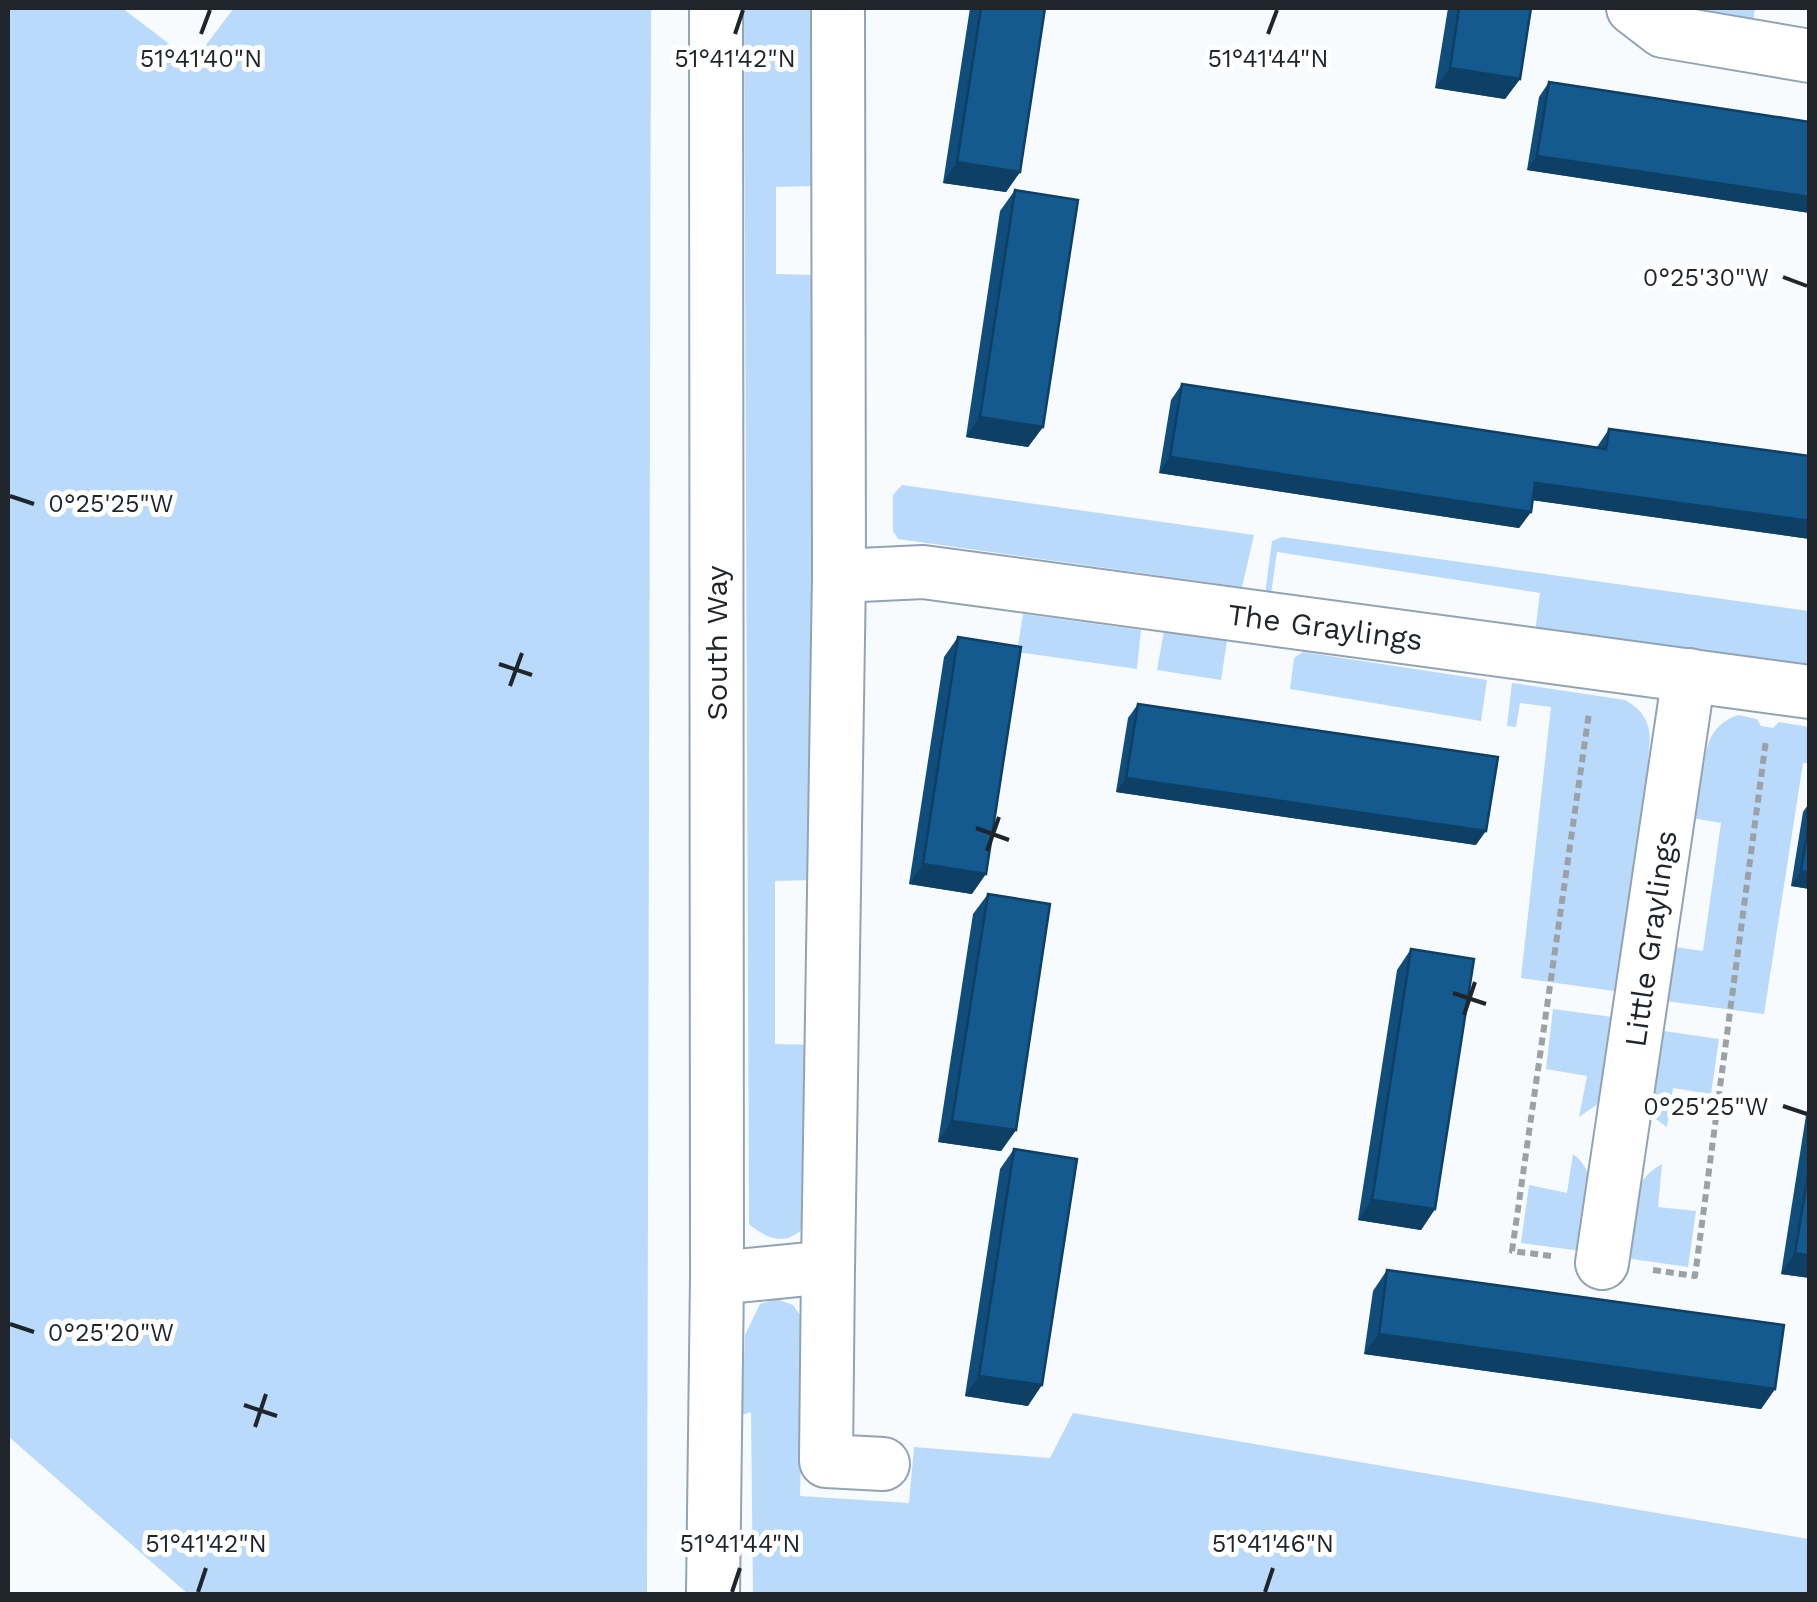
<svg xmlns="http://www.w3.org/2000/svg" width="1817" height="1602" font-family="'Work Sans',sans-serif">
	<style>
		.green { fill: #b9dafa }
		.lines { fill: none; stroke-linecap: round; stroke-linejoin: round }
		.minor-casing { stroke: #93a3b3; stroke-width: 56 }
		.path { stroke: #9ca1a5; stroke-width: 6; stroke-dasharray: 8 5; stroke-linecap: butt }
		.minor { stroke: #fff; stroke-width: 52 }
		.wall { fill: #114d7b }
		.shaded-wall { fill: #0e3f64 }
		.building { fill: #145a8f; stroke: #0e3f64; stroke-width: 2.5 }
		.ticks { fill: none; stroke: #1f252b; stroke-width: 4 }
		.labels { text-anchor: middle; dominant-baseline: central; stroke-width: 10; stroke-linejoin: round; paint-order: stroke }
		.street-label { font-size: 30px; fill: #1f252b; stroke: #fff }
		.ticks-label { font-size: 25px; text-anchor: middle; fill: #1f252b; stroke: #fff; stroke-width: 10; stroke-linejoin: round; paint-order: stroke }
	</style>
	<rect width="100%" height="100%" fill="#f7fbfe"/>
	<!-- green -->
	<g class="green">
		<path d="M 8,8 L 122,8 L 193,62 L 234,8 L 651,8 L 647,1594 L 188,1594 L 8,1436 Z"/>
		<path d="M 744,8 L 816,8 L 815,186 L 776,187 L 776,274 L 813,275 L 813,880 L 775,881 L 775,1044 L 814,1045 L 814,1215 C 795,1244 775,1246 749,1224 Z"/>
		<path d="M 1667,8 L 1755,8 L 1752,30 Z"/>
		<path d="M 902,485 L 1254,535 L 1242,587 L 898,539 L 893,531 L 893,495 Z"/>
		<path d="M 1282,537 L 1809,611 L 1809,670 L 1535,633 L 1540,593 L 1277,552 L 1271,594 L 1265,594 L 1272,541 Z"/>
		<path d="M 1023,614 L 1141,630 L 1137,669 L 1017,652 Z"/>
		<path d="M 1164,631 L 1227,641 L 1221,680 L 1157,670 Z"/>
		<path d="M 1303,652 L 1487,680 L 1481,721 L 1290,689 L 1294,658 Z"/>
		<path d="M 1512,683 L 1625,700 C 1651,715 1652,732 1648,760 L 1658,764 L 1627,986 L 1614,991 L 1521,978 L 1551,707 L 1520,703 L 1516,727 L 1507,726 Z"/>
		<path d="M 1738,715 L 1757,719 L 1761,726 L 1773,728 L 1779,722 L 1809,727 L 1809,763 L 1803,763 L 1764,1014 L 1658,1000 L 1667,946 L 1703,951 L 1721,823 L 1686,817 L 1692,766 L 1704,767 C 1706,742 1713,724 1738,715 Z"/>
		<path d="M 1553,1009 L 1612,1017 L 1605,1099 L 1579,1117 L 1587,1076 L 1546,1069 Z"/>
		<path d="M 1657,1030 L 1719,1039 L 1711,1094 L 1673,1088 L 1667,1127 L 1653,1117 L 1649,1106 Z"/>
		<path d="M 1573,1154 C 1603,1175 1586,1219 1582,1251 L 1521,1243 L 1529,1185 L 1567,1193 Z"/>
		<path d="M 1662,1164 L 1658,1207 L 1696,1211 L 1688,1267 L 1625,1258 C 1631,1222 1627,1182 1662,1164 Z"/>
		<path d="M 776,1299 L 793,1305 L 805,1322 L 800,1496 L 909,1503 L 914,1447 L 1050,1458 L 1073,1413 L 1809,1539 L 1809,1594 L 753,1594 L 751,1412 L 742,1415 L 745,1335 L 760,1304 Z"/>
	</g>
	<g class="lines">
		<defs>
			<g id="minor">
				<path d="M 1633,8 L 1663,31 L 1810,56"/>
				<path id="s1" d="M 839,576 L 923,572 L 1810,692"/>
				<path id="s2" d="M 1602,1263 L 1689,675"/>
				<path d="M 828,1267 L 826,1461 L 883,1464"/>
				<path d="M 717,1278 L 828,1267 L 839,576 L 838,8"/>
				<path d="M 713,1594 L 717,1278 L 716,8"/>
			</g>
		</defs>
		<!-- minor casing -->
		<use href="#minor" class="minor-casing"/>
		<!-- path -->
		<g class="path">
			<path d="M 1551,1256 L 1512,1251 L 1589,713"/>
			<path d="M 1653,1270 L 1695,1276 L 1766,740"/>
		</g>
		<!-- minor -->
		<use href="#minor" class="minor"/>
	</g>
	<!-- wall -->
	<g class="wall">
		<path d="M 970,8 L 1045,8 L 1020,172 L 1006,192 L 943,183 Z"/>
		<path d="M 1448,8 L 1531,8 L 1520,79 L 1505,99 L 1435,88 Z"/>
		<path d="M 1549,82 L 1810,122 L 1810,213 L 1527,170 L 1539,97 Z"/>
		<path d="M 1015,190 L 1043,427 L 1028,447 L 966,437 L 1000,211 Z"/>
		<path d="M 1182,384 L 1597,447 L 1609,429 L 1810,456 L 1810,539 L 1532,500 L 1531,512 L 1519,528 L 1159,473 L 1171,400 Z"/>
		<path d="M 958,637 L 972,894 L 909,884 L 944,657 Z"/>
		<path d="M 1138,704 L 1476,845 L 1116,792 L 1128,718 Z"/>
		<path d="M 1810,802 L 1810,889 L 1791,886 L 1803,812 Z"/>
		<path d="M 988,894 L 1016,1130 L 1001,1151 L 938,1142 L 973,914 Z"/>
		<path d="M 1411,949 L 1435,1209 L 1421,1230 L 1358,1220 L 1397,970 Z"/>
		<path d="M 1810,1090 L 1810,1278 L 1781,1274 Z"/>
		<path d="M 1014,1149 L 1028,1406 L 965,1396 L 1000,1169 Z"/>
		<path d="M 1387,1270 L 1775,1389 L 1761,1409 L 1364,1354 L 1373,1291 Z"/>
	</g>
	<!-- shaded-wall -->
	<g class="shaded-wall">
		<path d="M 1450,68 L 1520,79 L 1505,99 L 1435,88 Z"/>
		<path d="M 1537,156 L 1810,197 L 1810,213 L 1527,170 Z"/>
		<path d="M 957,162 L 1020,172 L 1006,192 L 943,183 Z"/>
		<path d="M 980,417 L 1043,427 L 1028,447 L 966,437 Z"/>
		<path d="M 1170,457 L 1531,512 L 1519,528 L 1159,473 Z"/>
		<path d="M 1535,483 L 1810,521 L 1810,539 L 1524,499 Z"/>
		<path d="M 1126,778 L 1486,831 L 1476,845 L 1116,792 Z"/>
		<path d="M 923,864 L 986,874 L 972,894 L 909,884 Z"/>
		<path d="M 1801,871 L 1810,873 L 1810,889 L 1791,886 Z"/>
		<path d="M 952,1121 L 1016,1130 L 1001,1151 L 938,1142 Z"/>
		<path d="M 1372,1200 L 1435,1209 L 1421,1230 L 1358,1220 Z"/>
		<path d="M 1795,1253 L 1810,1256 L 1810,1278 L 1781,1274 Z"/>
		<path d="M 1379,1334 L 1775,1389 L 1761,1409 L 1364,1354 Z"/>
		<path d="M 979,1376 L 1042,1385 L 1028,1406 L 965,1396 Z"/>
	</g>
	<!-- building -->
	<g class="building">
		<path d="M 981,8 L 1045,8 L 1020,172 L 957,162 Z"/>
		<path d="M 1459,8 L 1531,8 L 1520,79 L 1450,68 Z"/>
		<path d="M 1549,82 L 1810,122 L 1810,197 L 1537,156 Z"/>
		<path d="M 1015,190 L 1078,200 L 1043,427 L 980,417 Z"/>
		<path d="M 1182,384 L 1606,449 L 1609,429 L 1810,456 L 1810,521 L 1535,483 L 1531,512 L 1170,457 Z"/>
		<path d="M 958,637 L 1021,647 L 986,874 L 923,864 Z"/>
		<path d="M 1138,704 L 1498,757 L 1486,831 L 1126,778 Z"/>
		<path d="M 1810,816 L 1810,873 L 1801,871 Z"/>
		<path d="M 988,894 L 1050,904 L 1016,1130 L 952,1121 Z"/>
		<path d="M 1411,949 L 1474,959 L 1435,1209 L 1372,1200 Z"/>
		<path d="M 1014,1149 L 1077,1159 L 1042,1385 L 979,1376 Z"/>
		<path d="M 1810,1162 L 1810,1256 L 1795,1253 Z"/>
		<path d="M 1387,1270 L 1784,1325 L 1775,1389 L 1379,1334 Z"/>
	</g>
	<!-- ticks -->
	<path class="ticks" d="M 201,34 L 210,10M 735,34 L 743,10M 1268,34 L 1277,10M 1783,277 L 1807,286M 10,496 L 34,504M 499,664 L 532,675M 510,686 L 522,653M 976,828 L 1009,840M 987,851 L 999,817M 1453,993 L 1486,1004M 1464,1015 L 1475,982M 1783,1106 L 1807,1114M 10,1324 L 34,1332M 244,1405 L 277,1416M 255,1427 L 266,1394M 198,1592 L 206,1568M 732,1592 L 740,1568M 1265,1592 L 1273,1568"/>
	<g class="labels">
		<!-- street labels -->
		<g class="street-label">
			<text stroke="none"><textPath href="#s1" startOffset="490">The Graylings</textPath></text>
			<text transform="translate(716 643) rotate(-90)">South Way</text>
			<text stroke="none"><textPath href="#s2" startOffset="328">Little Graylings</textPath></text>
		</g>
	</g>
	<g class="ticks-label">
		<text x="201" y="67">51°41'40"N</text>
		<text x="735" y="67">51°41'42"N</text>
		<text x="1268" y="67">51°41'44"N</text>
		<text x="1706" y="286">0°25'30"W</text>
		<text x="111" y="512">0°25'25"W</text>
		<text x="1706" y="1115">0°25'25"W</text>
		<text x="111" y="1341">0°25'20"W</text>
		<text x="206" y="1552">51°41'42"N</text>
		<text x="740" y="1552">51°41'44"N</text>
		<text x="1273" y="1552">51°41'46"N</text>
	</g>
	<!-- border -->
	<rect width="1817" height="1602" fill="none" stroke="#1f252b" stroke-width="20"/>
</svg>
